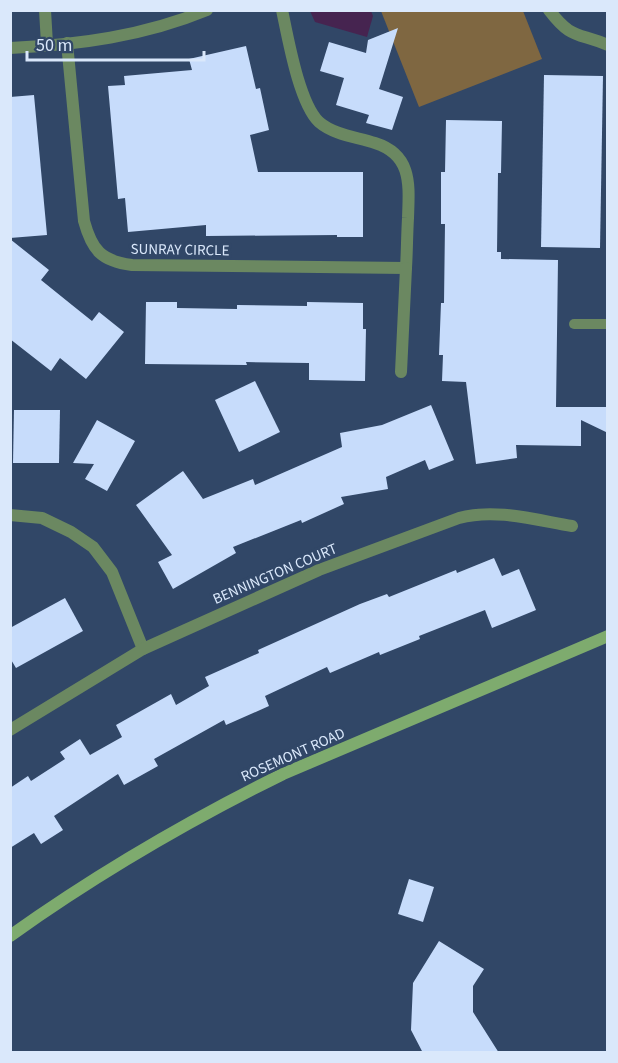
<svg xmlns="http://www.w3.org/2000/svg" width="618" height="1063" font-family="'Source Sans 3',sans-serif">
	<style>
		.green { fill: #7f6741 }
		.water { fill: #462450 }
		.building { fill: #c7dcfb }
		.lines { fill: none; stroke-linecap: round; stroke-linejoin: round }
		.lane { stroke: #6b8861; stroke-width: 10 }
		.street { stroke: #6b8861; stroke-width: 12 }
		.secondary { stroke: #7eab6e; stroke-width: 12 }
		.labels { text-anchor: middle; dominant-baseline: central; stroke-width: 6; stroke-linejoin: round; paint-order: stroke }
		.street-label { font-size: 15px; fill: #dae8fb; stroke: #314767 }
	</style>
	<rect width="100%" height="100%" fill="#314767"/>
	<!-- green -->
	<path class="green" d="M 381,11 L 523,11 L 542,59 L 419,107 Z"/>
	<!-- water -->
	<path class="water" d="M 310,11 L 371,11 L 373,16 L 367,37 L 315,22 Z"/>
	<!-- building -->
	<g class="building">
		<path d="M 398,28 L 379,89 L 403,97 L 392,130 L 366,123 L 369,115 L 336,105 L 344,78 L 320,71 L 329,42 L 366,53 L 368,40 Z"/>
		<path d="M 246,46 L 256,89 L 260,88 L 269,130 L 250,135 L 258,172 L 363,172 L 363,237 L 337,237 L 337,235 L 206,236 L 206,225 L 128,232 L 125,198 L 118,199 L 108,86 L 125,85 L 124,76 L 192,70 L 189,59 Z"/>
		<path d="M 544,75 L 603,76 L 600,248 L 541,247 Z"/>
		<path d="M 34,95 L 47,235 L 10,238 L 10,97 Z"/>
		<path d="M 446,120 L 502,121 L 501,173 L 498,173 L 497,252 L 501,252 L 501,259 L 558,260 L 556,407 L 608,407 L 608,433 L 581,420 L 581,446 L 516,445 L 517,458 L 476,464 L 466,382 L 442,381 L 443,355 L 439,355 L 441,303 L 444,303 L 445,224 L 441,224 L 441,172 L 445,172 Z"/>
		<path d="M 10,239 L 49,270 L 41,280 L 72,305 L 92,321 L 99,312 L 124,332 L 86,379 L 60,358 L 51,371 L 10,339 Z"/>
		<path d="M 146,302 L 177,302 L 177,308 L 237,309 L 237,305 L 307,306 L 307,302 L 363,303 L 363,329 L 366,329 L 365,381 L 309,380 L 309,363 L 246,362 L 247,365 L 145,364 Z"/>
		<path d="M 255,381 L 280,432 L 239,452 L 215,400 Z"/>
		<path d="M 431,405 L 454,460 L 429,470 L 425,460 L 386,477 L 388,489 L 341,497 L 344,504 L 302,523 L 301,520 L 233,547 L 236,553 L 173,589 L 158,562 L 172,555 L 136,505 L 183,471 L 203,499 L 253,479 L 255,485 L 342,447 L 340,433 L 382,425 Z"/>
		<path d="M 14,410 L 60,410 L 59,463 L 13,463 Z"/>
		<path d="M 97,420 L 135,441 L 107,491 L 85,479 L 94,464 L 73,463 Z"/>
		<path d="M 494,558 L 502,576 L 519,569 L 536,610 L 492,628 L 485,610 L 419,636 L 420,639 L 380,655 L 379,652 L 330,673 L 327,667 L 265,696 L 269,706 L 226,725 L 224,720 L 154,759 L 158,766 L 124,785 L 118,774 L 54,816 L 63,830 L 41,844 L 34,833 L 10,848 L 10,788 L 28,776 L 31,781 L 65,759 L 60,752 L 80,739 L 90,755 L 122,737 L 116,725 L 171,694 L 176,705 L 209,686 L 205,677 L 259,653 L 258,650 L 360,604 L 387,594 L 389,597 L 456,570 L 457,573 Z"/>
		<path d="M 65,598 L 83,631 L 16,668 L 10,658 L 10,628 Z"/>
		<path d="M 409,879 L 434,887 L 423,922 L 398,914 Z"/>
		<path d="M 439,941 L 484,969 L 473,986 L 473,1012 L 499,1053 L 423,1053 L 411,1030 L 413,983 Z"/>
	</g>
	<g class="lines">
		<!-- lane -->
		<path class="lane" d="M 574,324 L 608,324"/>
		<!-- street -->
		<g class="street">
			<path d="M 45,10 L 47,44"/>
			<path d="M 549,10 C 572,40 577,32 608,45"/>
			<path d="M 67,43 L 84,221 C 92,250 101,261 132,265 L 406,268 C 407,252 407,235 408,218 C 409,186 413,155 375,143 C 357,137 334,135 319,122 C 299,103 288,38 282,10"/>
			<path d="M 10,48 C 78,45 144,36 207,10"/>
			<path d="M 401,372 L 406,268"/>
			<path d="M 10,515 L 42,518 L 71,532 L 93,547 L 112,572 L 143,649"/>
			<path d="M 10,730 L 143,649 L 319,570 L 459,518 C 495,508 536,520 572,526"/>
		</g>
		<!-- secondary -->
		<path class="secondary" d="M 10,936 C 97,874 188,821 283,774 L 608,636"/>
	</g>
	<g class="labels">
		<!-- street labels -->
		<g class="street-label">
			<text transform="translate(180 250) rotate(1)">SUNRAY CIRCLE</text>
			<text transform="translate(275 574) rotate(-23)">BENNINGTON COURT</text>
			<text transform="translate(293 755) rotate(-24)">ROSEMONT ROAD</text>
		</g>
	</g>
	<!-- border -->
	<rect width="618" height="1063" fill="none" stroke="#dae8fb" stroke-width="24"/>
	<!-- scale -->
	<path d="M27 51v9h177v-9" fill="none" stroke="#dae8fb" stroke-width="3"/>
	<text x="36" y="51" font-size="18" fill="#dae8fb" stroke="#314767" stroke-width="4.5" paint-order="stroke">50 m</text>
</svg>
